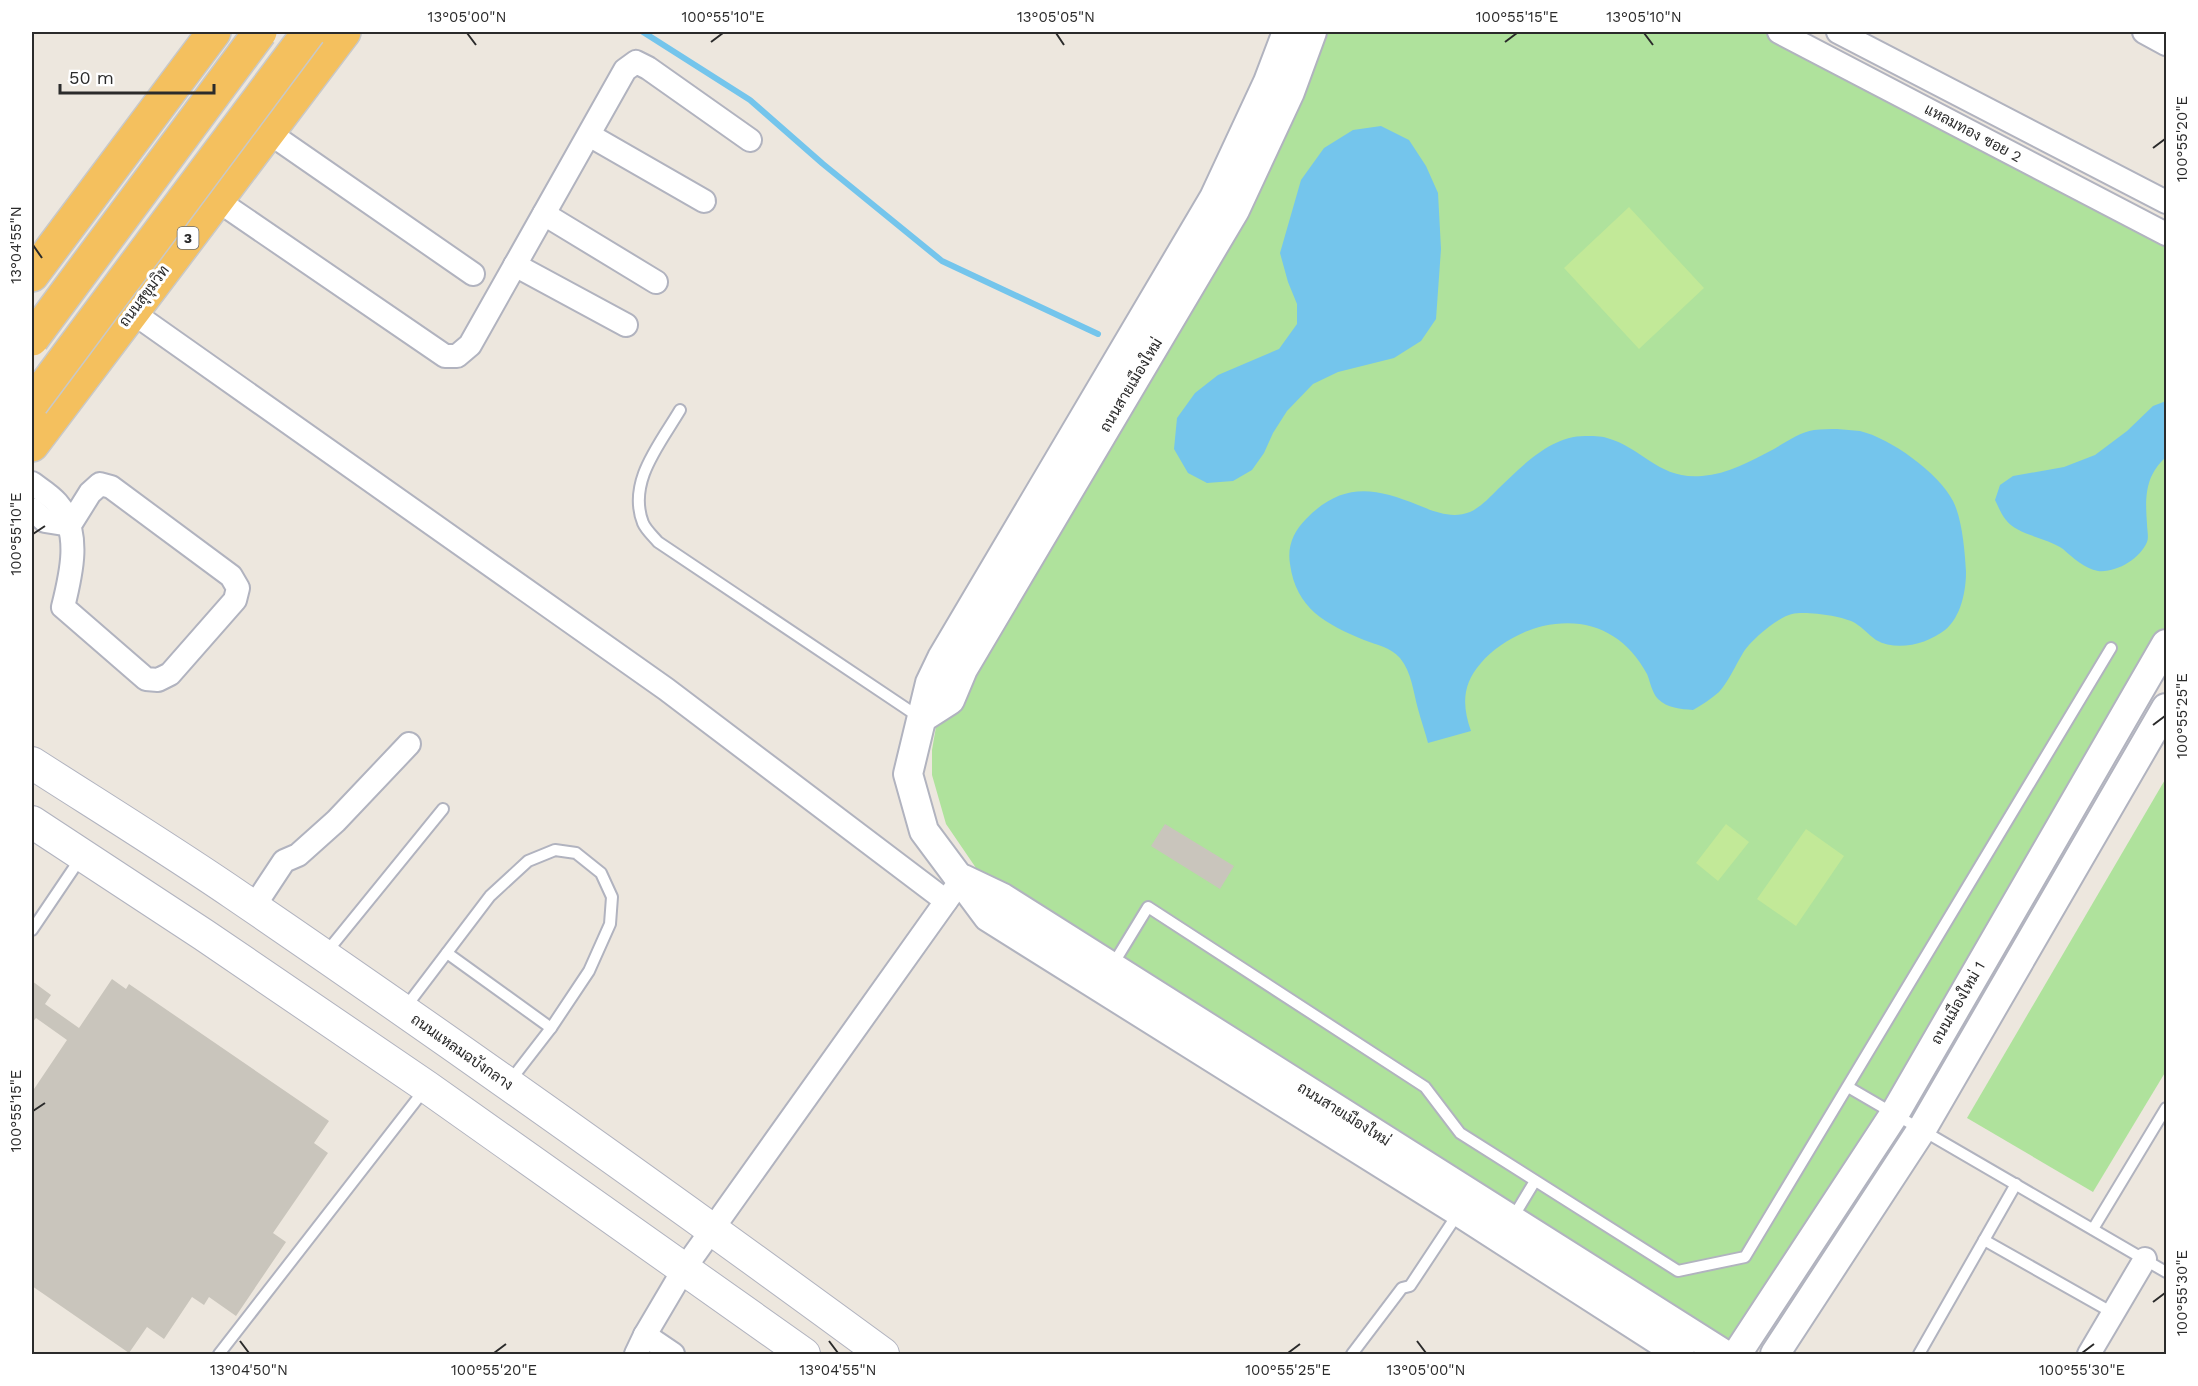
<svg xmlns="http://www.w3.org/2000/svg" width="2198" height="1386" font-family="'Work Sans',Sarabun,sans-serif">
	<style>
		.green { fill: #afe29c }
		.pitch { fill: #c2e998 }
		.water { fill: #74c5ec }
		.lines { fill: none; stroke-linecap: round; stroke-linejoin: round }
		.stream { stroke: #74c5ec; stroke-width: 6 }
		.building { fill: #c9c5bc }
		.service-casing { stroke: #b1b3bf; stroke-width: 14 }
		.minor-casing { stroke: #b1b3bf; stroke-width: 26 }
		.tertiary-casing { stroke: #b1b3bf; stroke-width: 32 }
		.secondary-casing { stroke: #b1b3bf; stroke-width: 34 }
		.trunk-casing { stroke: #c8c8c8; stroke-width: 36 }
		.service { stroke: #fff; stroke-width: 10 }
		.minor { stroke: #fff; stroke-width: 22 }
		.tertiary { stroke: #fff; stroke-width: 28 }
		.secondary { stroke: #fff; stroke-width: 32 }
		.trunk { stroke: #f4c05e; stroke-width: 33 }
		.trunk-bridge-casing { stroke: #c8c8c8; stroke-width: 36; stroke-linecap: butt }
		.trunk-bridge { stroke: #f4c05e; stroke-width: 33 }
		.ticks { fill: none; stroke: #2b2b2b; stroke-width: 2 }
		.labels { text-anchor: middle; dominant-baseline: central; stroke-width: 6; stroke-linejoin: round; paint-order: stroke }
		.shield { fill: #fff; stroke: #6b6b6b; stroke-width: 1.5 }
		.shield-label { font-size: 14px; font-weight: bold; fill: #2b2b2b }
		.street-label { font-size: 15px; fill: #2b2b2b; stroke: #fff }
		.neatline { fill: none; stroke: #2b2b2b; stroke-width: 2 }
		.ticks-label { font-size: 15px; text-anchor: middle; fill: #2b2b2b }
	</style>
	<rect width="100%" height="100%" fill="#ede7de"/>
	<!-- green -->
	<g class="green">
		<path d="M 1318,32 L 1773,32 L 2166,235 L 2166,644 L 1895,1113 L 1725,1354 L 1503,1198 L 1119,954 L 976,868 L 946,824 L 932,775 L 932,750 L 937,721 Z"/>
		<path d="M 2166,778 L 2166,1071 L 2093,1192 L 1967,1118 Z"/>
	</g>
	<!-- pitch -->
	<g class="pitch">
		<path d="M 1629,207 L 1704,288 L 1639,349 L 1564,268 Z"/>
		<path d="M 1726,824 L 1749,842 L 1718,881 L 1696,863 Z"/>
		<path d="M 1806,829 L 1844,856 L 1796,926 L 1757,899 Z"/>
	</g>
	<!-- water -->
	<g class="water">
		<path d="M 1381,126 L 1409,140 L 1426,166 L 1438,193 L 1441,249 L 1436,319 L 1421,341 L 1394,358 L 1338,372 L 1313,384 L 1287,411 L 1273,433 L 1264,453 L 1252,470 L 1233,481 L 1207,483 L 1188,473 L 1174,449 L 1177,418 L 1195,393 L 1218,375 L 1279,349 L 1297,324 L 1297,304 L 1288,282 L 1280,253 L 1301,180 L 1324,148 L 1353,130 Z"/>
		<path d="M 2166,401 L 2166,457 C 2145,476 2145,497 2147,524 C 2147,529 2149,537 2147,542 C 2140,559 2116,573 2098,571 C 2085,569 2072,557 2063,549 C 2048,538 2017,535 2006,520 C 2001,514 1998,506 1995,500 L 2000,485 L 2013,476 L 2064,467 L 2095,455 L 2127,431 L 2153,406 Z"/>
		<path d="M 1837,429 C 1845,430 1852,430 1860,431 C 1890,438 1939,473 1953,501 C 1962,518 1965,552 1966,572 C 1966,591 1961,617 1945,630 C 1927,644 1897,652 1876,640 C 1869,635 1863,628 1855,623 C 1842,616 1807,611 1792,614 C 1778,617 1750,641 1743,653 C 1735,666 1729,681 1719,692 C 1711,699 1702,705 1693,710 C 1681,709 1667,708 1658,699 C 1652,693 1650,681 1647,674 C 1625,633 1588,616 1543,626 C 1521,631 1495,646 1481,663 C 1462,684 1462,706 1471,731 L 1428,743 C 1425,732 1421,720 1418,709 C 1413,691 1412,673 1400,658 C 1390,647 1377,645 1364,640 C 1326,624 1296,609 1290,564 C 1287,546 1294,531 1306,519 C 1342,482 1374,487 1418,505 C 1435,512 1452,519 1470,512 C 1481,507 1490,497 1498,489 C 1521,467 1550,436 1585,436 C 1592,436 1601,436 1607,438 C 1643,448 1659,480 1702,476 C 1728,474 1751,461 1774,449 C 1786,442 1800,432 1814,430 C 1822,429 1830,429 1837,429 Z"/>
	</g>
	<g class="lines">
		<!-- stream -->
		<path class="stream" d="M 643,32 L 750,100 L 823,164 L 942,261 L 1098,334"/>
	</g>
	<!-- building -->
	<g class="building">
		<path d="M 1165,824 L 1234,866 L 1220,889 L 1151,846 Z"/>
		<path d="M 112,979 L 126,989 L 129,984 L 329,1121 L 314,1143 L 328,1153 L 273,1233 L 286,1242 L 236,1316 L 209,1297 L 204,1305 L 192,1297 L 164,1339 L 147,1327 L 129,1353 L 32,1286 L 32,1092 L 67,1040 L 36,1018 L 32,1023 L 32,981 L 51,995 L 45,1004 L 79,1028 Z"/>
	</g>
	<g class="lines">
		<defs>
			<g id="service">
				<path d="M 680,410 C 660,444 627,482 643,523 C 646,530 653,536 658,542 L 919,717"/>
				<path d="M 32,930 L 82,856"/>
				<path d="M 447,953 L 551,1028"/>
				<path d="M 325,954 L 443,809"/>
				<path d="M 1112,966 L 1148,907 L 1425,1087 L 1460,1133 L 1678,1271 L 1745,1257 L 2111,648"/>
				<path d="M 405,1008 L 490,896 L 528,861 L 555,850 L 576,853 L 601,873 L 612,897 L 610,924 L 589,971 L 551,1028 L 510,1081"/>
				<path d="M 1848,1087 L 2166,1272"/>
				<path d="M 1512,1219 L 1535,1181"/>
				<path d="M 2093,1229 L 2166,1108"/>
				<path d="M 1984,1240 L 2113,1313"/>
				<path d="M 219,1354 L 425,1089"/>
				<path d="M 1352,1354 L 1402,1288 L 1410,1286 L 1459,1212"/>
				<path d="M 1919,1354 L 2016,1184"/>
			</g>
			<g id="minor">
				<path d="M 1779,32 L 2166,234"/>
				<path d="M 1838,32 L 2166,202"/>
				<path d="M 2144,32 L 2166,44"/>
				<path d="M 268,132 L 473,274"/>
				<path d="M 589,135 L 704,201"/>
				<path d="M 217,200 L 445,356 L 457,356 L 470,345 L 625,70 L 636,62 L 648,68 L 750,140"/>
				<path d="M 544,214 L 656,282"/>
				<path d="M 515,265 L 626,325"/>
				<path d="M 132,312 L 666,689 L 946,901"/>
				<path d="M 32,483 C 40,489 50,495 57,503 C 82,531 71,575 63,607 L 146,679 L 158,680 L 170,674 L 235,600 L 238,588 L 231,576 L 111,487 L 100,484 L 90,493 L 70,525"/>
				<path d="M 32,509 L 45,521 L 70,525"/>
				<path d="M 253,908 L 284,861 L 298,855 L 336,821 L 409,744"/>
				<path d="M 645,1335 L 673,1354"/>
				<path d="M 636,1354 L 645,1335 L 684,1269 L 954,890"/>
				<path d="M 2089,1354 L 2145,1259"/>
			</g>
			<g id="tertiary">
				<path d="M 1287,32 L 1268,82 L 1214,198 L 942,658 L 930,683 L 908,774 L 924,831 L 988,917 L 1459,1212 L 1680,1354"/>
				<path d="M 922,718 L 950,700 L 963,669 L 1235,210 L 1290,92 L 1312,32"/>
				<path d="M 963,879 L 1003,898 L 1724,1354"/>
				<path d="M 1737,1354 L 1895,1113 L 2166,644"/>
				<path d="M 1775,1354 L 1922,1129 L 2166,708"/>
			</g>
			<g id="secondary">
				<path d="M 32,763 C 99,806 167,848 233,893 C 453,1043 669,1197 883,1354"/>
				<path d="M 32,822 L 204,935 L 427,1087 L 804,1354"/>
			</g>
			<g id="trunk">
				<path d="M 32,275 L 214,32"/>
				<path d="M 32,445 L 344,32"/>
			</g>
		</defs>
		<!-- service casing -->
		<use href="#service" class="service-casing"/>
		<!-- minor casing -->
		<use href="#minor" class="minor-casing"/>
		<!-- tertiary casing -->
		<use href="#tertiary" class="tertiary-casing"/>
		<!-- secondary casing -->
		<use href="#secondary" class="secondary-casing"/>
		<!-- trunk casing -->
		<use href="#trunk" class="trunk-casing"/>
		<!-- service -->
		<use href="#service" class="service"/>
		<!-- minor -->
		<use href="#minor" class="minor"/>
		<!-- tertiary -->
		<use href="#tertiary" class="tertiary"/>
		<!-- secondary -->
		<use href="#secondary" class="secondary"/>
		<!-- trunk -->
		<use href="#trunk" class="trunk"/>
		<defs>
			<g id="trunk-bridge">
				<path d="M 32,339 L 260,32"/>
				<path d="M 32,403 L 309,32"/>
			</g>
		</defs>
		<!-- trunk-bridge casing -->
		<use href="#trunk-bridge" class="trunk-bridge-casing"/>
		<!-- trunk-bridge -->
		<use href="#trunk-bridge" class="trunk-bridge"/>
	</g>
	<!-- ticks -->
	<path class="ticks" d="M 467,33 L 476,45M 1056,33 L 1064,45M 1644,33 L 1653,45M 711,42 L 723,33M 1505,42 L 1517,33M 2153,148 L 2165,139M 33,245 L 42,258M 33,534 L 45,526M 2153,725 L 2165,716M 33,1111 L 45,1103M 2153,1302 L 2165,1293M 240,1341 L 249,1353M 829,1341 L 838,1353M 1417,1341 L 1426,1353M 494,1353 L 506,1344M 1288,1353 L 1300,1344M 2082,1353 L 2094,1344"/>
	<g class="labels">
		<!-- shield labels -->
		<rect class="shield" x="177.5" y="227" width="21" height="22" rx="4.5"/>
		<g class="shield-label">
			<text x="188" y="238">3</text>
		</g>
		<!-- street labels -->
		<g class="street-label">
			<text transform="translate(1973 133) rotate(28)">แหลมทอง ซอย 2</text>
			<text transform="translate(144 296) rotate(-53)">ถนนสุขุมวิท</text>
			<text transform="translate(1131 385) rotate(-59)">ถนนสายเมืองใหม่</text>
			<text transform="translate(1958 1003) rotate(-60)">ถนนเมืองใหม่ 1</text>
			<text transform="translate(462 1052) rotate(35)">ถนนแหลมฉบังกลาง</text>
			<text transform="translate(1344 1114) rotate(32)">ถนนสายเมืองใหม่</text>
		</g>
	</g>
	<!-- border -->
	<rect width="2198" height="1386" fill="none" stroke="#ffffff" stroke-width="66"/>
	<!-- scale -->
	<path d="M60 84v9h154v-9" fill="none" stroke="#2b2b2b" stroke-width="3"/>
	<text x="69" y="84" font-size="18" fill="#2b2b2b" stroke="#ffffff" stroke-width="4.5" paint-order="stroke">50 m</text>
	<rect x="33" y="33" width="2132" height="1320" class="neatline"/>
	<g class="ticks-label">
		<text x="467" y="22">13°05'00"N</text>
		<text x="723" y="22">100°55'10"E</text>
		<text x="1056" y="22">13°05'05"N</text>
		<text x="1517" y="22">100°55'15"E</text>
		<text x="1644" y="22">13°05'10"N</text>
		<text transform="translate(2182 139) rotate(-90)" y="5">100°55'20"E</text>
		<text transform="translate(16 245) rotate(-90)" y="5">13°04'55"N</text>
		<text transform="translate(16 534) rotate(-90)" y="5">100°55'10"E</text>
		<text transform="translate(2182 716) rotate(-90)" y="5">100°55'25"E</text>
		<text transform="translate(16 1111) rotate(-90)" y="5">100°55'15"E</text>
		<text transform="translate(2182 1293) rotate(-90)" y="5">100°55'30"E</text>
		<text x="249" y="1375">13°04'50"N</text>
		<text x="494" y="1375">100°55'20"E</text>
		<text x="838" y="1375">13°04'55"N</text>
		<text x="1288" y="1375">100°55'25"E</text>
		<text x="1426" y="1375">13°05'00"N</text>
		<text x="2082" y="1375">100°55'30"E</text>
	</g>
</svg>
